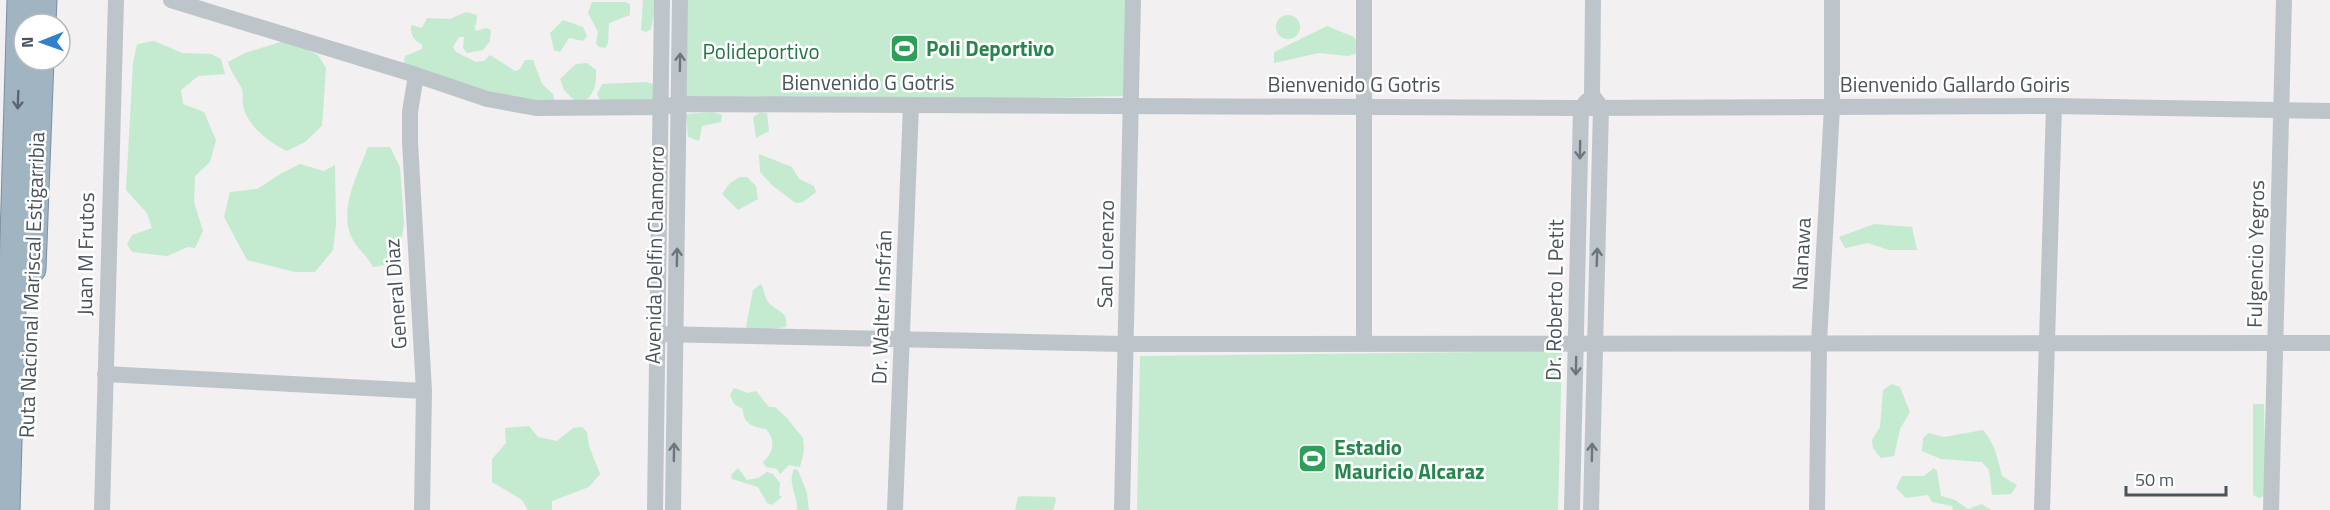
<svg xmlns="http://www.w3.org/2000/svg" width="2330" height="510" font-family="'Titillium Web',sans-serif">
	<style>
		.green { fill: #c4ead0 }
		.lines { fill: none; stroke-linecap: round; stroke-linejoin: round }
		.trunk-casing { stroke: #7991a4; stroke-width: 29 }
		.minor { stroke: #bdc5cb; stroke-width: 16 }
		.trunk { stroke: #a0b4c2; stroke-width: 27 }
		.oneway { stroke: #6c767d }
		.oneway2 { stroke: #5b6770 }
		.labels { text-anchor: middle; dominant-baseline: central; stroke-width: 5; stroke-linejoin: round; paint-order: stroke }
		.leisure-label { font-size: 21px; font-weight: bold; fill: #27864d; stroke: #fff; text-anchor: start }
		.park-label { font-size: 21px; fill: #237445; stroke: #fff }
		.street-label { font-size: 21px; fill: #4a545b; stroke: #fff }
	</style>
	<rect width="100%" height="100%" fill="#f2f0f0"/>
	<!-- green -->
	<g class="green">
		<path d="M 643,0 L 660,0 L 655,8 L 651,29 L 646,32 L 641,30 Z"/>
		<path d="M 680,0 L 1130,0 L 1129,96 L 679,104 Z"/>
		<path d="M 592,2 L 625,2 L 630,4 L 630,15 L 609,23 L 608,43 L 605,48 L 599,47 L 596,43 L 598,32 L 588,13 Z"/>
		<path d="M 466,12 L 477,15 L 476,26 L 474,23 L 476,31 L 486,28 L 491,30 L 490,41 L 483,50 L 467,53 L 463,48 L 464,37 L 459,37 L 453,47 L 456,52 L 476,62 L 484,61 L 490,55 L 515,71 L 520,69 L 525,60 L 533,60 L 542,84 L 553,94 L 555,101 L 523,103 L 403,67 L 405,56 L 422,49 L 422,44 C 414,41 410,34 411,25 L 422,28 L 427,18 L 450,19 Z"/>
		<circle cx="1288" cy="27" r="12"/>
		<path d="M 563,20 L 583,27 L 587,36 L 583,41 L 569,38 L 560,52 L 554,50 L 550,33 Z"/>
		<path d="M 1327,26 L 1354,37 L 1359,44 L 1358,53 L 1348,56 L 1319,53 L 1274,63 L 1274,52 Z"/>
		<path d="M 287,40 L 318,55 L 326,68 L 322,126 L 305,142 L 287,151 C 270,143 246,125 243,105 C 242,99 244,92 241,87 C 236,78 231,72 228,62 L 245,53 Z"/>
		<path d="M 154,41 L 182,53 L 211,54 L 221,59 L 225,74 L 198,76 L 181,90 L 183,104 L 204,112 L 216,140 L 210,162 L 195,176 L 194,202 L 203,231 L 195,248 L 188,247 L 167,256 L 132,252 L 127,244 L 132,235 L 152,228 L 147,213 L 126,190 L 133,63 L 137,44 Z"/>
		<path d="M 587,63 L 596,70 C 597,84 593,103 576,102 L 564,90 L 560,79 L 576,64 Z"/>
		<path d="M 646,82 L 656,85 L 653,105 L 602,104 L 597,94 L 602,84 Z"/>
		<path d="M 712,112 L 722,115 L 721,122 L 702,126 L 699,141 L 688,137 L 686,114 Z"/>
		<path d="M 760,113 L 767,113 L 769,131 L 756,138 L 753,117 Z"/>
		<path d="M 368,147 L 390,147 L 400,167 L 404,224 L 398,263 L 373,267 C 368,257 358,249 353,240 C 337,212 358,174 368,147 Z"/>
		<path d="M 759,154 L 792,167 L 799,179 L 814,186 L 816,192 L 803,202 L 796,203 L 773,186 L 760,172 Z"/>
		<path d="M 300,164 L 324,171 L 335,165 L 336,224 L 333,250 L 315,272 L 295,272 L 247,260 L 224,217 L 230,192 L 257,189 L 282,173 Z"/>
		<path d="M 740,177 L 747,177 L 756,186 L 758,199 L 738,210 L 722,194 L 730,183 Z"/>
		<path d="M 1874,224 L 1912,227 L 1917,250 L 1889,250 L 1868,243 L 1845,248 L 1839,237 Z"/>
		<path d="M 761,284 C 764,289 765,299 769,303 C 778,312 789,312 786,327 L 750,332 L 746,327 L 753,290 Z"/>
		<path d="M 1562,351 L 1558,510 L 1137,510 L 1140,356 Z"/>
		<path d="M 1892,384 L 1900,387 L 1910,412 L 1900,429 L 1894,456 L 1881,458 L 1873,448 L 1872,440 L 1880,427 L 1883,390 Z"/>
		<path d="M 734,388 L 748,393 L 756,391 L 769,407 L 775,407 L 786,417 L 803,438 L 804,450 L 800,467 L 789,465 L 780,474 L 777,469 L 766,467 L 763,462 C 774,452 776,441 766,429 C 753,427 743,424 743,409 L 734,404 L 730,395 Z"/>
		<path d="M 2253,404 L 2264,404 L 2266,494 L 2260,498 L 2253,495 Z"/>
		<path d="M 529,426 L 538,437 L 557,441 L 573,428 L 582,427 L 587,432 L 589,446 L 600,474 L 589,487 L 552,501 L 552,510 L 528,510 L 522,500 L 492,482 L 492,459 L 506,443 L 505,428 Z"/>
		<path d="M 1983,430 C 1995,443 1998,460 2002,476 L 2017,485 L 2011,494 L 1992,495 L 1989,470 L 1982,462 L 1941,459 L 1922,451 L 1923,438 L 1929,433 L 1944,437 Z"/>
		<path d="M 738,468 L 747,480 L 758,478 L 767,472 L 773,474 L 780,483 L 779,495 L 782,497 L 772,505 L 767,503 L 758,487 L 732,479 L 731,475 Z"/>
		<path d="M 1934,468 L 1937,471 L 1941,496 L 1955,500 L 1968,509 L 1982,504 L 1991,510 L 1953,510 L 1952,506 L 1932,502 L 1928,495 L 1906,498 L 1896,488 L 1902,476 L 1924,476 Z"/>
		<path d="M 794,469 L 798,470 L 807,493 L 809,510 L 797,510 C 798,495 787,483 794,469 Z"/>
		<path d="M 1023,496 L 1055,497 L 1056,500 L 1053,510 L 1015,510 L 1018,497 Z"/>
	</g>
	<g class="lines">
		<defs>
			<g id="trunk">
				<path d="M 42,24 L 43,0"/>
				<path d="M 32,269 L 40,60"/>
				<path d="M 6,510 L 21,0"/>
			</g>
		</defs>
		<!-- trunk casing -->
		<use href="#trunk" class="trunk-casing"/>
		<!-- minor -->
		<g class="minor">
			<path d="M 171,0 L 416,75 L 487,99 L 536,108 L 661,107 L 679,104 L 1581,108 L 2054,106 L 2330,111"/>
			<path d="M 1364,0 L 1364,343"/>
			<path d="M 416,75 L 410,112 L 410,142 L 424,391 L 422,510"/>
			<path d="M 657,334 L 1125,344 L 2330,343"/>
			<path d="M 105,374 L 424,391"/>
			<path d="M 102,510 L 116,0"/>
			<path d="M 655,510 L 662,0"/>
			<path d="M 673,510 L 680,0"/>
			<path d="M 895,510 L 911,105"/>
			<path d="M 1122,510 L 1133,0"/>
			<path d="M 1572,510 L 1581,108 L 1587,101"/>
			<path d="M 1591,510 L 1601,107 L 1592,95 L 1593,0"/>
			<path d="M 1817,510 L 1819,342 L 1832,107 L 1832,0"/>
			<path d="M 2042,510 L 2054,106"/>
			<path d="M 2271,510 L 2284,0"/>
		</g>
		<!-- trunk -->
		<use href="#trunk" class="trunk"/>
	</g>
	<!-- one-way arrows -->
	<defs><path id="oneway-shaft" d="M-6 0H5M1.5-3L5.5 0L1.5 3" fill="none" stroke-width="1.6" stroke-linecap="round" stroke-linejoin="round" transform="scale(1.5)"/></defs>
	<g class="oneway">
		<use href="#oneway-shaft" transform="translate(680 62) rotate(-89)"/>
		<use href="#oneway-shaft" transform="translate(1580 150) rotate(91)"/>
		<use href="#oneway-shaft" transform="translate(677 257) rotate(-89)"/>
		<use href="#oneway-shaft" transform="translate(1597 257) rotate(-88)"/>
		<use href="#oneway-shaft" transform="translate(1576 366) rotate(91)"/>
		<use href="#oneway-shaft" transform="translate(674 452) rotate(-89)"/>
		<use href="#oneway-shaft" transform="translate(1592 452) rotate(-89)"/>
	</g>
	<use class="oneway2" href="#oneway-shaft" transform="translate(18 100) rotate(92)"/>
	<!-- icons -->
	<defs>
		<symbol id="stadium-square" viewBox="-11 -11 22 22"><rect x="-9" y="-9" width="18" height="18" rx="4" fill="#2e9e5b" stroke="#fff"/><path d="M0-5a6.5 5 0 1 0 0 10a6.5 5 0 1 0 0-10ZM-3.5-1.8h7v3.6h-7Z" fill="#fff"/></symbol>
	</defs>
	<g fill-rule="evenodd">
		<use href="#stadium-square" x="888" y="32" width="33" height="33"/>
		<use href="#stadium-square" x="1296" y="442" width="33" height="33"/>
	</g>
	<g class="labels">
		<!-- leisure labels -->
		<g class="leisure-label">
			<text x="926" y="48">Poli Deportivo</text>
			<text x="1334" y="447">Estadio<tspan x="1334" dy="24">Mauricio Alcaraz</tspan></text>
		</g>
		<!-- park labels -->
		<g class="park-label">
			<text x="761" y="51">Polideportivo</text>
		</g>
		<!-- street labels -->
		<g class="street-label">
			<text x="868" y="82">Bienvenido G Gotris</text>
			<text x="1354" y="84">Bienvenido G Gotris</text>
			<text x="1955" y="84">Bienvenido Gallardo Goiris</text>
			<text transform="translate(85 254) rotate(-89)">Juan M Frutos</text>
			<text transform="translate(1105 254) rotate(-89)">San Lorenzo</text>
			<text transform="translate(1801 254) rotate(-87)">Nanawa</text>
			<text transform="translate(2255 254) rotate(-89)">Fulgencio Yegros</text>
			<text transform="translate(654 255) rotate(-89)">Avenida Delfin Chamorro</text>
			<text transform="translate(31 285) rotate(-88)">Ruta Nacional Mariscal Estigarribia</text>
			<text transform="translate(395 294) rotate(-94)">General Diaz</text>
			<text transform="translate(1554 300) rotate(-89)">Dr. Roberto L Petit</text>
			<text transform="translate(881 307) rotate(-88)">Dr. Walter Insfrán</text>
		</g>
	</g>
	<!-- north arrow -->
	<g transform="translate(42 42) rotate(269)"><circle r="28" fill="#ffffff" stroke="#b7bbbd" stroke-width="1.5"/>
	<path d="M0-4.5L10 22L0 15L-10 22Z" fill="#3081cc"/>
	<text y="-9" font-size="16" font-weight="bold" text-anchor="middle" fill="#4a545b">N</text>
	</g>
	<!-- scale -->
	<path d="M2126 486v9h100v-9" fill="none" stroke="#4a545b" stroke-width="3"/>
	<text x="2135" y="486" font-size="18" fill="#4a545b" stroke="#ffffff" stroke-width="4.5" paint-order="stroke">50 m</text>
</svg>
